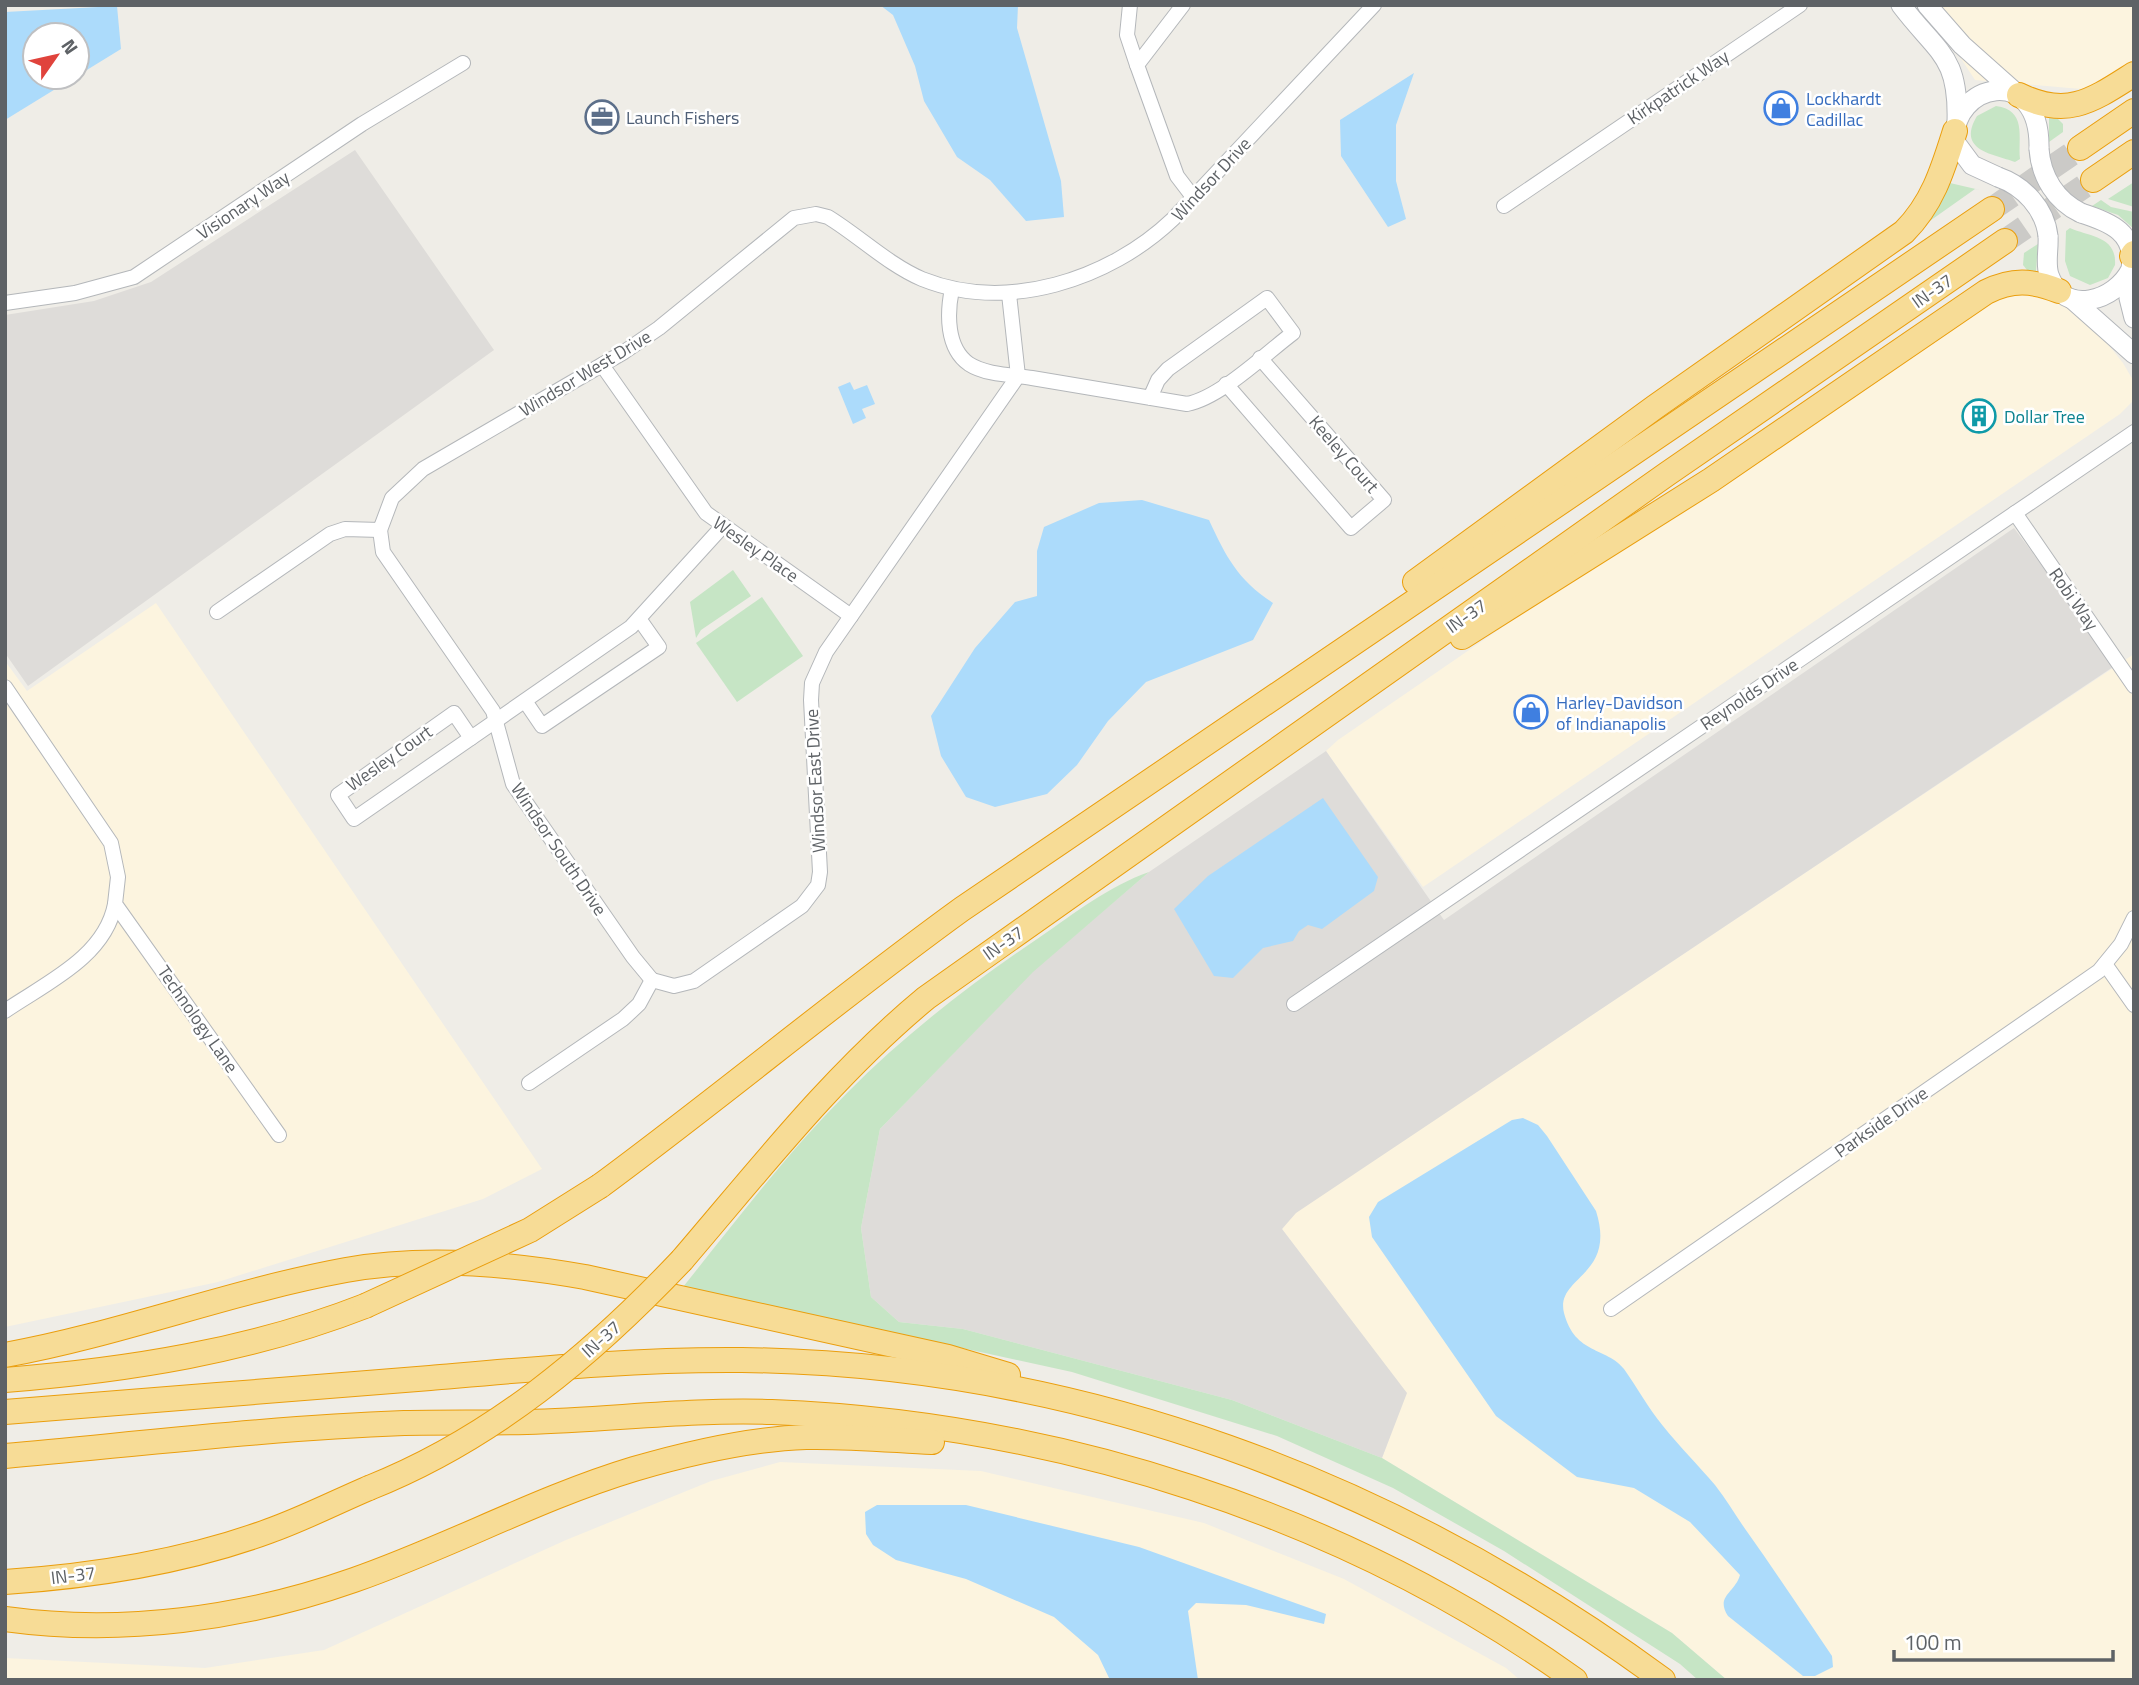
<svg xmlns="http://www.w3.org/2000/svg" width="2139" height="1685" font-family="'Titillium Web',sans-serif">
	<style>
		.commercial { fill: #fcf4df }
		.industrial { fill: #dedcd9 }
		.green { fill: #c6e5c5 }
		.water { fill: #acdbfb }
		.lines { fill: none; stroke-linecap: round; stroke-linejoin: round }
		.motorway-tunnel { stroke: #cbcac7; stroke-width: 24; stroke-dasharray: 24 12; stroke-linecap: butt }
		.minor-casing { stroke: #b4b7ba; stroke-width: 16 }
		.secondary-casing { stroke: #b3b6ba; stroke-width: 21 }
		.motorway-casing { stroke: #ea9e0d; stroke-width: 26 }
		.minor { stroke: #fff; stroke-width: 14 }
		.secondary { stroke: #fff; stroke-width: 19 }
		.motorway { stroke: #f7dc96; stroke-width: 24 }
		.secondary-bridge-casing { stroke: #b3b6ba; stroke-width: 21; stroke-linecap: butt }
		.motorway-bridge-casing { stroke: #ea9e0d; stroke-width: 26; stroke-linecap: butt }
		.secondary-bridge { stroke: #fff; stroke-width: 19 }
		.motorway-bridge { stroke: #f7dc96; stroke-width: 24 }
		.labels { text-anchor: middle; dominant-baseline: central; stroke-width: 5; stroke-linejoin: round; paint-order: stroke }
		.street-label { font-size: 18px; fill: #5e6266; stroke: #fff }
		.shop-label { font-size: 18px; fill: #366cbe; stroke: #fff; text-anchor: start }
		.service-label { font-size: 18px; fill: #4e5e75; stroke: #fff; text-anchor: start }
		.culture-label { font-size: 18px; fill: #0d838f; stroke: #fff; text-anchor: start }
	</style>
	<rect width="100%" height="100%" fill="#efede7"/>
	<!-- commercial -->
	<g class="commercial">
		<path d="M 1926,5 L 2134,5 L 2134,63 L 2103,83 L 2081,89 L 1975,80 Z"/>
		<path d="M 2060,285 L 2123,363 L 2134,382 L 2134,400 L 2120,414 L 1423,887 L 1326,751 L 1338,740 L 1968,308 L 2012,289 Z"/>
		<path d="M 156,603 L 542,1169 L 483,1199 L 218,1282 L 5,1327 L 5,661 L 27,691 Z"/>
		<path d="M 2134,654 L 2134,1680 L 1727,1680 L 1672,1633 L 1382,1458 L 1406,1393 L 1282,1229 L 1296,1212 Z"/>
		<path d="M 780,1462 L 981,1471 L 1204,1523 L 1344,1579 L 1506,1668 L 1520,1680 L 5,1680 L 5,1658 L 205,1668 L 324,1650 L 566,1540 L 711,1481 Z"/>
	</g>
	<!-- industrial -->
	<g class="industrial">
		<path d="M 355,150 L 494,350 L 28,686 L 5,653 L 5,315 L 94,301 L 151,282 Z"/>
		<path d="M 2014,528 L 2116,665 L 1296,1213 L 1282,1229 L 1407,1393 L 1382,1458 L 1232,1400 L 963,1329 L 899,1322 L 871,1297 L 861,1228 L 880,1129 L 1033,971 L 1149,872 L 1326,751 L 1444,920 Z"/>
	</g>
	<!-- green -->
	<g class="green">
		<path d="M 1996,106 C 2027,110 2018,137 2020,159 L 2015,162 C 1994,154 1956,151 1977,116 Z"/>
		<path d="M 2049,118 L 2058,119 L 2063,124 L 2063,132 L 2049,142 Z"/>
		<path d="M 2134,182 L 2134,207 L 2108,199 Z"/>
		<path d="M 1950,183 L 1980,190 L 1975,189 L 1917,230 L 1945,186 Z"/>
		<path d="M 2101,200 L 2111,207 L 2134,212 L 2134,229 L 2118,215 L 2092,206 Z"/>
		<path d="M 2070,228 C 2090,237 2117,236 2115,265 L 2108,278 L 2090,285 L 2070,276 L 2065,261 L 2066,231 Z"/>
		<path d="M 2038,244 L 2036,271 L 2027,270 L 2023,265 L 2024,253 Z"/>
		<path d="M 733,570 L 751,596 L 701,630 L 696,638 L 690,602 Z"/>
		<path d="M 762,597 L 803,656 L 737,702 L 696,643 Z"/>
		<path d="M 1149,872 L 1033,972 L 880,1129 L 861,1228 L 871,1297 L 899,1322 L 963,1329 L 1232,1400 L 1382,1458 L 1672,1633 L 1727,1680 L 1698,1680 L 1680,1664 L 1504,1551 L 1393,1488 L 1277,1436 L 1072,1372 L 683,1287 C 736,1221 787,1153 847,1093 C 905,1034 972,983 1040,937 C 1075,913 1109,886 1149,872 Z"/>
	</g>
	<!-- water -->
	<g class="water">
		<path d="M 880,5 L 1018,5 L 1017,28 L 1061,181 L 1064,217 L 1026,221 L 990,180 L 957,157 L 924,101 L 915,66 L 893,15 Z"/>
		<path d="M 117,6 L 121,49 L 77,76 L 77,35 L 35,35 L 35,77 L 75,77 L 5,120 L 5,12 Z"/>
		<path d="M 1414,73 L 1396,125 L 1396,181 L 1406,219 L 1388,227 L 1341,156 L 1340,120 Z"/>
		<path d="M 850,382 L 854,390 L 867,385 L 875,404 L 862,409 L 866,418 L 853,424 L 838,387 Z"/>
		<path d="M 1142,500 L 1209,520 C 1226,557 1238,580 1273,603 L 1253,640 L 1146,682 L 1108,721 L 1077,765 L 1047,794 L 995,807 L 966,797 L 941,756 L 931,716 L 975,648 L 1015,602 L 1037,596 L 1037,551 L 1044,527 L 1099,503 Z"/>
		<path d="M 1323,798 L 1378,877 L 1374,891 L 1322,929 L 1308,925 L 1299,931 L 1293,941 L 1263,948 L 1233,978 L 1214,976 L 1174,909 L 1208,876 Z"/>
		<path d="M 1523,1118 L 1538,1125 L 1547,1136 L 1596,1211 C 1617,1277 1555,1276 1564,1313 C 1575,1355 1607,1347 1624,1369 C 1637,1387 1648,1408 1663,1426 C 1679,1446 1698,1465 1715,1485 C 1727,1500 1737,1518 1748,1533 C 1777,1574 1804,1615 1832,1656 L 1833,1667 L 1815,1676 L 1803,1676 L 1728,1616 C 1715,1596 1735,1593 1740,1575 L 1690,1522 L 1634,1488 L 1577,1477 L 1496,1416 L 1372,1237 L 1369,1217 L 1378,1202 L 1512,1120 Z"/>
		<path d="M 877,1505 L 966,1505 L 1139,1547 L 1326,1614 L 1324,1624 L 1246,1605 L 1196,1603 L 1188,1611 L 1198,1680 L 1110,1680 L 1098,1655 L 1054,1617 L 966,1579 L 896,1560 L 873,1545 L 866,1534 L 865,1512 Z"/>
	</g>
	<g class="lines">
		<!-- motorway-tunnel -->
		<g class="motorway-tunnel">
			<path d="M 1992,209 L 2080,148"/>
			<path d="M 2005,241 L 2093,180"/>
		</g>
		<defs>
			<g id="minor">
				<path d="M 1130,5 L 1127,35 L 1137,65"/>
				<path d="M 1183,5 L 1137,65 L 1177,176 L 1193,197"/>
				<path d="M 1504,206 L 1800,5"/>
				<path d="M 952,289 C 947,313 946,348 969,364 C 986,375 1013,375 1032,378 C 1084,387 1136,395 1187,404 C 1220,398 1265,354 1293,333 L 1267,298 L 1168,369 L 1158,380 L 1150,398"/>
				<path d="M 5,303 L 75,293 L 134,277 L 362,124 L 463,63"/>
				<path d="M 602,365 L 706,513 L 851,616"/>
				<path d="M 1226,384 L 1351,528 L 1384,500 L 1260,358"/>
				<path d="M 2015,513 L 2134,686"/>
				<path d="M 380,530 L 383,552 L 493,711 L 513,784 L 633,957 L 652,980"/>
				<path d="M 217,612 L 330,534 L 345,529 L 380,530 L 392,498 L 423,469 L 624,352 L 659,328 L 794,218 L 816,214 L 828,217 C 859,236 889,265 922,279 C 1007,313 1109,280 1173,219 L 1374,5"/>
				<path d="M 5,687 L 111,843 L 118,877 L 115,904 L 279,1135"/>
				<path d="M 525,701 L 542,726 L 659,647 L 640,620"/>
				<path d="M 454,713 L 471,738 L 354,819 L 338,795 Z"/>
				<path d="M 471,738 L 631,627 L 722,527"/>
				<path d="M 2105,964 L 2134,1005"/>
				<path d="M 1294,1004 L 2134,432"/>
				<path d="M 5,1011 C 46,983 105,957 115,904"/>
				<path d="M 529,1083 L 623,1019 L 639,1004 L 652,980 L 674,986 L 694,981 L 802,906 L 818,885 L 820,872 L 811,700 L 812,683 L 826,652 L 1018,376 L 1009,294"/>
				<path d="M 1611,1309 L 2099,971 L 2121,944 L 2134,918"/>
			</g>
			<g id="secondary">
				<path d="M 1901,5 C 1938,54 1959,55 1957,122"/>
				<path d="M 1927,5 L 1962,45 L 2016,93"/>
				<path d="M 1998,177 L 1972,165 L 1955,142 C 1950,84 2041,61 2039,149"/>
				<path d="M 2048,236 C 2049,249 2045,263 2049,275 C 2064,317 2116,301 2131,269 C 2137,233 2110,222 2081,213"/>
				<path d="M 2131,271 L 2129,298 L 2134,318"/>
				<path d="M 2072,299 L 2134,354"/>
			</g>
			<g id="motorway">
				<path d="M 2019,95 C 2068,119 2093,100 2134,74"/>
				<path d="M 2080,148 L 2134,111"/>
				<path d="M 2093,180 L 2134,152"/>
				<path d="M 2132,256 L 2134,253"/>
				<path d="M 1415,582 L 1655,407 L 1904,232 C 1933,203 1943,169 1955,131"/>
				<path d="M 1462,637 L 1711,480 L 1986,292 C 2012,279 2032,280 2059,291"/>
				<path d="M 600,1186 C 722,1096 839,998 962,909 L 1992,209"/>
				<path d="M 682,1260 C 760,1169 833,1075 926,998 L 1667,474 L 2005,241"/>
				<path d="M 5,1355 C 121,1334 231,1291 346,1270 C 425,1256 507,1263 585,1277 L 948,1357 L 1008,1375"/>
				<path d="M 5,1380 C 128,1370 250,1351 365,1306"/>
				<path d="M 5,1412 C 147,1401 288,1389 430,1378 C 534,1369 638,1359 742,1360 C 1079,1364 1393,1482 1663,1680"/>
				<path d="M 5,1456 C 138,1444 271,1428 404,1423 C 445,1422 486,1423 527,1422 C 609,1420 690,1409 772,1412 C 1055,1423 1343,1514 1575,1680"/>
				<path d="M 5,1582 C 94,1576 185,1562 269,1531 C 303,1519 336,1502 369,1488"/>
				<path d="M 5,1619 C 122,1635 243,1619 354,1580 C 449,1547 538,1498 634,1469 C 689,1453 748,1439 806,1437 C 847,1436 891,1440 932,1442"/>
			</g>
		</defs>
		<!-- minor casing -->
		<use href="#minor" class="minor-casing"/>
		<!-- secondary casing -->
		<use href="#secondary" class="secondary-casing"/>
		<!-- motorway casing -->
		<use href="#motorway" class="motorway-casing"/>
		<!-- minor -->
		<use href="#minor" class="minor"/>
		<!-- secondary -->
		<use href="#secondary" class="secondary"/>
		<!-- motorway -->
		<use href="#motorway" class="motorway"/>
		<defs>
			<g id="secondary-bridge">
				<path d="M 2039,149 C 2041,177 2056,201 2081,213"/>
				<path d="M 1998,177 C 2024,186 2045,209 2048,236"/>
			</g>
			<g id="motorway-bridge">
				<path d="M 365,1306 L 530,1230 L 600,1186"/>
				<path d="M 369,1488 C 492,1439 592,1355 682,1260"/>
			</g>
		</defs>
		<!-- secondary-bridge casing -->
		<use href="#secondary-bridge" class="secondary-bridge-casing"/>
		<!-- motorway-bridge casing -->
		<use href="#motorway-bridge" class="motorway-bridge-casing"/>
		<!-- secondary-bridge -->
		<use href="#secondary-bridge" class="secondary-bridge"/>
		<!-- motorway-bridge -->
		<use href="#motorway-bridge" class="motorway-bridge"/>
	</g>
	<!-- icons -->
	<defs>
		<symbol id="shop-ring" viewBox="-11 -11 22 22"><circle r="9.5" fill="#fff" stroke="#3f7fe0" stroke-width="1.5"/><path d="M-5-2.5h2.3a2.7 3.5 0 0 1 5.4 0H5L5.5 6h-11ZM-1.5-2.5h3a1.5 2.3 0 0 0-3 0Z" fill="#3f7fe0"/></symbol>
		<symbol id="office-ring" viewBox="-11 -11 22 22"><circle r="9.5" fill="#fff" stroke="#5c6f8a" stroke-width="1.5"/><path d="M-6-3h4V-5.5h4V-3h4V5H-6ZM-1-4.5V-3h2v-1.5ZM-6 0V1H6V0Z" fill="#5c6f8a"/></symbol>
		<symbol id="building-ring" viewBox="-11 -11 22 22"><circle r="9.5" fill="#fff" stroke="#0f9aa8" stroke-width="1.5"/><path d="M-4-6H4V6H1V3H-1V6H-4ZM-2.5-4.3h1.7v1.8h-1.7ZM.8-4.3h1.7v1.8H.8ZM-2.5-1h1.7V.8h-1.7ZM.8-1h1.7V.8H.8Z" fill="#0f9aa8"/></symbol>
	</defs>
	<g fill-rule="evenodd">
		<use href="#shop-ring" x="1762" y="89" width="38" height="38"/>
		<use href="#office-ring" x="583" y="98" width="38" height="38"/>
		<use href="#building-ring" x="1960" y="397" width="38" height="38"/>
		<use href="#shop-ring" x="1512" y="693" width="38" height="38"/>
	</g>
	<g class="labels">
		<!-- street labels -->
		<g class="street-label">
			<text transform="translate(1678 87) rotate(-34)">Kirkpatrick Way</text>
			<text transform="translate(1211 179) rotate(-47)">Windsor Drive</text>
			<text transform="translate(243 205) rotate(-34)">Visionary Way</text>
			<text transform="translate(1932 291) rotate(-35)">IN-37</text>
			<text transform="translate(585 373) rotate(-31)">Windsor West Drive</text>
			<text transform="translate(1344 454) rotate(49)">Keeley Court</text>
			<text transform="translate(756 549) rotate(35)">Wesley Place</text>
			<text transform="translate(2074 599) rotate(55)">Robi Way</text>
			<text transform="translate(1466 616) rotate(-35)">IN-37</text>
			<text transform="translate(1749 694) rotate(-34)">Reynolds Drive</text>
			<text transform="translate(389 758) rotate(-35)">Wesley Court</text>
			<text transform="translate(815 781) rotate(-93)">Windsor East Drive</text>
			<text transform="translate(559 849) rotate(56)">Windsor South Drive</text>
			<text transform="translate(1003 943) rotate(-35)">IN-37</text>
			<text transform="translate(198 1019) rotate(55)">Technology Lane</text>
			<text transform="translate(1881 1122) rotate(-35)">Parkside Drive</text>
			<text transform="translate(601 1339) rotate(-42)">IN-37</text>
			<text transform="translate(73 1575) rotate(-7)">IN-37</text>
		</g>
		<!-- shop labels -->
		<g class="shop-label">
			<text x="1806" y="98">Lockhardt<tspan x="1806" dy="21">Cadillac</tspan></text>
			<text x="1556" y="702">Harley-Davidson<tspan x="1556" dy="21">of Indianapolis</tspan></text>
		</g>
		<!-- service labels -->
		<g class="service-label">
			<text x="626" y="117">Launch Fishers</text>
		</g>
		<!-- culture labels -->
		<g class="culture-label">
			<text x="2004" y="416">Dollar Tree</text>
		</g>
	</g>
	<!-- border -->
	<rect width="2139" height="1685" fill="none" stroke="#5e6266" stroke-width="14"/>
	<!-- north arrow -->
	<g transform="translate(56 56) rotate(56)"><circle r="33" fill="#ffffff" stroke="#bfc0c2" stroke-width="2"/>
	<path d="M0-5L12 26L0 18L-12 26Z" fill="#e0433c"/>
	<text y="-10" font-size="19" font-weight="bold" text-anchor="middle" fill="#5e6266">N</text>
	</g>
	<!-- scale -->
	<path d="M1894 1650v10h219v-10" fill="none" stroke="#5e6266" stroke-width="3.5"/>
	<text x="1904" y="1650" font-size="21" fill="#5e6266" stroke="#ffffff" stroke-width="5" paint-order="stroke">100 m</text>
</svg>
